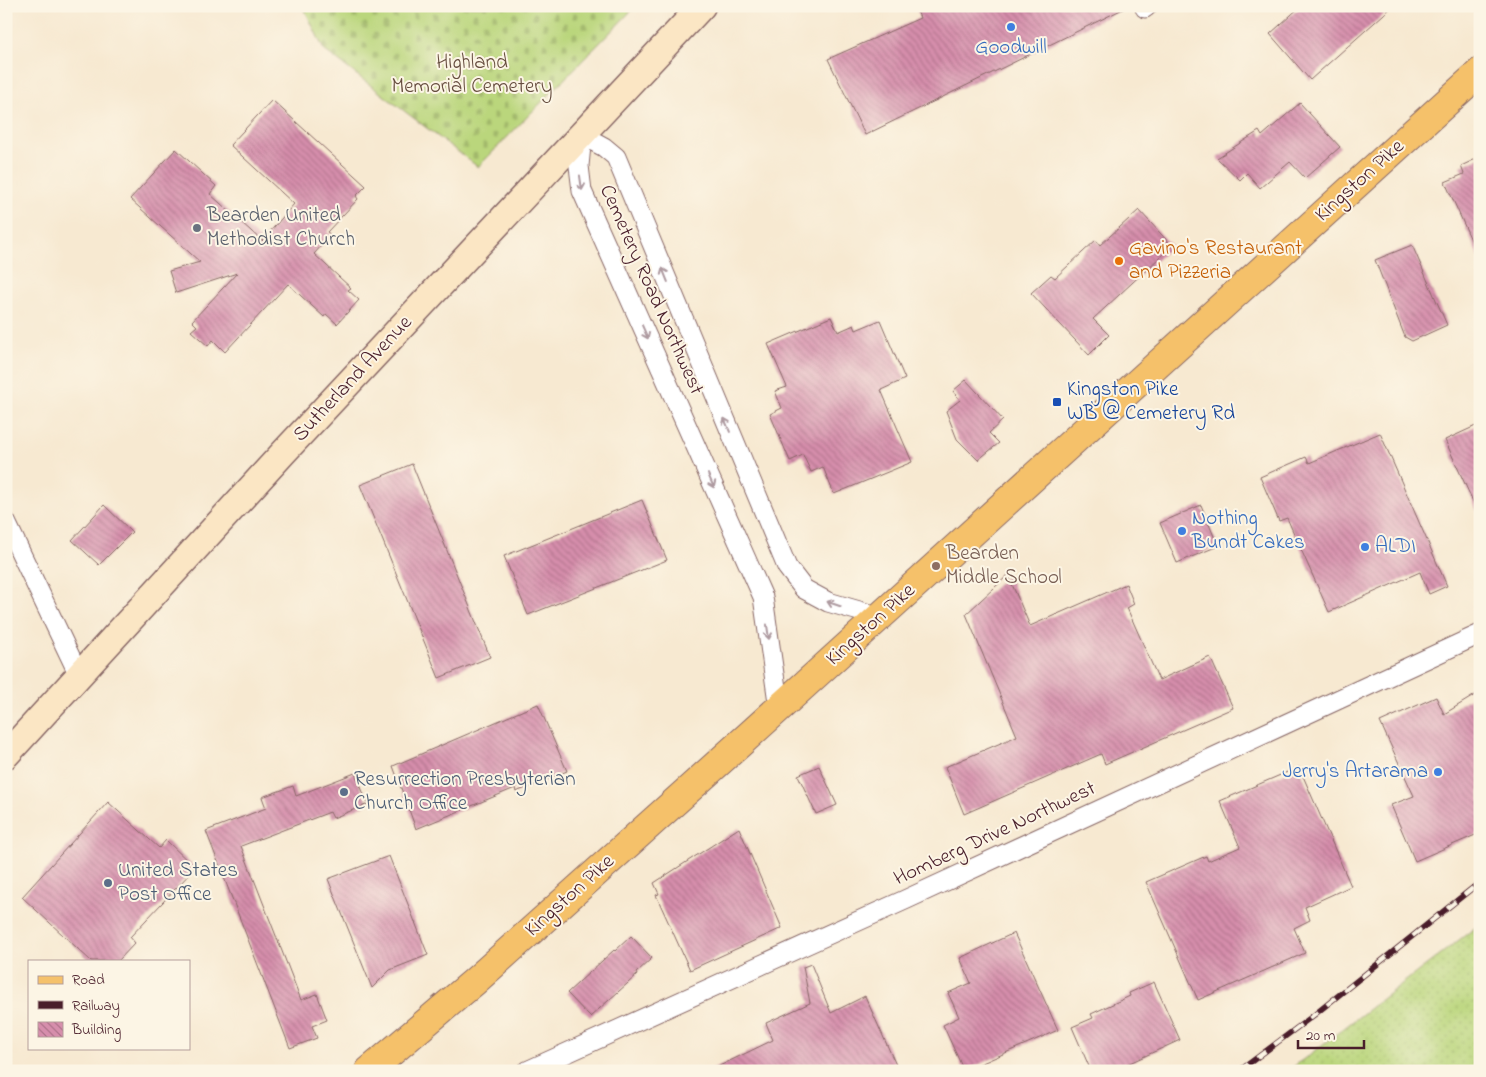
<svg xmlns="http://www.w3.org/2000/svg" width="1486" height="1077" font-family="'Indie Flower',sans-serif">
	<style>
		.grass { fill: url(#grass-dots); stroke: #827a54 }
		.cemetery { fill: url(#cemetery-stones); stroke: #827a54 }
		.building { fill: url(#building-back-hatch) }
		.lines { fill: none; stroke-linecap: round; stroke-linejoin: round }
		.street-casing { stroke: #876665; stroke-width: 21 }
		.secondary-casing { stroke: #876665; stroke-width: 29 }
		.primary-casing { stroke: #876665; stroke-width: 30 }
		.street { stroke: #fff; stroke-width: 19 }
		.secondary { stroke: #fbe6c4; stroke-width: 26 }
		.primary { stroke: #f5c16b; stroke-width: 28 }
		.rail-casing { stroke: #4a1f2b; stroke-width: 5.5 }
		.rail { stroke: #fcf5e5; stroke-width: 4; stroke-dasharray: 11; stroke-linecap: butt }
		.oneway { stroke: #ae9aa0 }
		.shop-dot { fill: #3f7fe0; stroke: #fcf5e5; stroke-width: 2 }
		.worship-dot { fill: #6b7280; stroke: #fcf5e5; stroke-width: 2 }
		.food-dot { fill: #e8710a; stroke: #fcf5e5; stroke-width: 2 }
		.transit-dot { fill: #1a4fb4; stroke: #fcf5e5; stroke-width: 2 }
		.education-dot { fill: #8d6e63; stroke: #fcf5e5; stroke-width: 2 }
		.service-dot { fill: #5c6f8a; stroke: #fcf5e5; stroke-width: 2 }
		.labels { text-anchor: middle; dominant-baseline: central; stroke-width: 4; stroke-linejoin: round; paint-order: stroke }
		.shop-label { font-size: 21px; fill: #366cbe; stroke: #fcf5e5; text-anchor: start }
		.park-label { font-size: 21px; fill: #664d3f; stroke: #fcf5e5 }
		.street-label { font-size: 21px; fill: #4a1f2b; stroke: #fcf5e5 }
		.worship-label { font-size: 21px; fill: #5b616d; stroke: #fcf5e5; text-anchor: start }
		.food-label { font-size: 21px; fill: #c56008; stroke: #fcf5e5; text-anchor: start }
		.transit-label { font-size: 21px; fill: #164399; stroke: #fcf5e5; text-anchor: start }
		.education-label { font-size: 21px; fill: #785e54; stroke: #fcf5e5; text-anchor: start }
		.service-label { font-size: 21px; fill: #4e5e75; stroke: #fcf5e5; text-anchor: start }
	</style>
	<defs>
		<pattern id="grass-dots" width="8" height="8" patternUnits="userSpaceOnUse" patternTransform="scale(1.25)"><rect width="8" height="8" fill="#bad67c"/><path d="M2 2h.1M6 6h.1" fill="none" stroke="#a1b76b" stroke-width="1.8" stroke-linecap="round"/></pattern>
		<pattern id="cemetery-stones" width="16" height="16" patternUnits="userSpaceOnUse" patternTransform="scale(1.25)"><rect width="16" height="16" fill="#bad67c"/><path d="M2 7V4a2 2 0 0 1 4 0v3zM10 15v-3a2 2 0 0 1 4 0v3z" fill="#a1b76b"/></pattern>
		<pattern id="building-back-hatch" width="6" height="6" patternUnits="userSpaceOnUse" patternTransform="scale(1.25)"><rect width="6" height="6" fill="#d68eac"/><path d="M-1 5l2 2M0 0l6 6M5-1l2 2" fill="none" stroke="#b0738c"/></pattern>
	</defs>
	<rect width="100%" height="100%" fill="#fcf5e5"/>
	<filter id="ink" filterUnits="userSpaceOnUse"><feTurbulence type="fractalNoise" baseFrequency=".02" numOctaves="2"/><feDisplacementMap in="SourceGraphic" scale="10" xChannelSelector="R" yChannelSelector="G"/><feConvolveMatrix kernelMatrix="1 2 1 2 8 2 1 2 1" color-interpolation-filters="sRGB"/></filter>
	<filter id="wash" filterUnits="userSpaceOnUse"><feTurbulence type="fractalNoise" baseFrequency=".0096" numOctaves="4" result="noise"/><feDisplacementMap in="SourceGraphic" scale="20" xChannelSelector="R" yChannelSelector="G"/><feGaussianBlur stdDeviation="1.12" result="paint"/><feColorMatrix in="noise" values="0 0 0 0 0 0 0 0 0 0 0 0 0 0 0 0 0 1.4 0 .05"/><feComposite in="paint" operator="in"/></filter>
	<g filter="url(#wash)">
		<rect width="100%" height="100%" fill="#f7e9d1"/>
		<!-- grass -->
		<path class="grass" d="M 1480,924 L 1480,1071 L 1288,1071 Z"/>
		<!-- cemetery -->
		<path class="cemetery" d="M 303,6 L 636,6 L 478,167 L 324,50 Z"/>
		<g id="blocks">
			<!-- building -->
			<g class="building">
				<path d="M 915,6 L 1129,6 L 865,135 L 828,59 L 920,18 Z"/>
				<path d="M 1301,6 L 1393,6 L 1310,80 L 1270,34 Z"/>
				<path d="M 272,100 L 366,186 L 356,196 L 358,199 L 327,232 L 331,235 L 314,254 L 351,288 L 348,290 L 359,300 L 337,324 L 326,314 L 324,317 L 288,284 L 225,352 L 213,340 L 208,346 L 191,331 L 197,326 L 192,321 L 237,273 L 176,293 L 169,271 L 200,262 L 130,199 L 176,149 L 216,186 L 210,194 L 262,241 L 294,204 L 230,145 Z"/>
				<path d="M 1300,103 L 1340,147 L 1305,178 L 1290,162 L 1260,188 L 1247,173 L 1240,180 L 1217,158 L 1259,131 L 1262,136 Z"/>
				<path d="M 1480,157 L 1480,260 L 1445,182 L 1464,174 L 1461,166 Z"/>
				<path d="M 1139,210 L 1172,246 L 1093,319 L 1109,335 L 1089,355 L 1031,293 L 1051,275 L 1055,278 L 1096,240 L 1100,245 Z"/>
				<path d="M 1412,245 L 1447,325 L 1412,341 L 1405,337 L 1375,260 Z"/>
				<path d="M 831,317 L 838,332 L 854,325 L 856,330 L 880,320 L 905,379 L 881,390 L 912,462 L 834,494 L 823,467 L 811,472 L 803,455 L 790,461 L 770,414 L 782,408 L 775,391 L 787,387 L 768,344 Z"/>
				<path d="M 966,380 L 1003,420 L 989,433 L 999,443 L 978,460 L 957,439 L 946,411 L 960,400 L 953,391 Z"/>
				<path d="M 1480,424 L 1480,517 L 1445,440 Z"/>
				<path d="M 1380,433 L 1447,586 L 1429,594 L 1420,572 L 1329,612 L 1287,518 L 1279,521 L 1260,477 L 1306,457 L 1309,463 Z"/>
				<path d="M 412,464 L 490,657 L 439,678 L 360,485 Z"/>
				<path d="M 642,500 L 667,560 L 528,615 L 504,556 Z"/>
				<path d="M 104,505 L 132,532 L 99,565 L 72,540 Z"/>
				<path d="M 1201,505 L 1218,546 L 1177,563 L 1160,523 Z"/>
				<path d="M 1008,575 L 1030,626 L 1126,584 L 1134,604 L 1127,608 L 1159,680 L 1210,657 L 1233,708 L 1105,764 L 1101,754 L 964,814 L 945,767 L 1017,736 L 966,614 Z"/>
				<path d="M 1480,692 L 1480,833 L 1415,861 L 1391,805 L 1414,796 L 1380,722 L 1436,697 L 1444,714 Z"/>
				<path d="M 538,704 L 567,771 L 516,792 L 515,788 L 416,829 L 393,766 Z"/>
				<path d="M 819,766 L 837,805 L 816,814 L 798,775 Z"/>
				<path d="M 1299,767 L 1351,886 L 1305,907 L 1310,920 L 1294,928 L 1305,953 L 1198,1000 L 1146,882 L 1206,856 L 1208,861 L 1240,847 L 1220,801 Z"/>
				<path d="M 355,773 L 368,804 L 333,818 L 330,812 L 241,846 L 301,1000 L 317,994 L 327,1020 L 312,1026 L 317,1038 L 290,1048 L 206,831 L 266,808 L 262,797 L 293,786 L 296,796 Z"/>
				<path d="M 108,802 L 159,848 L 166,840 L 195,868 L 130,937 L 135,943 L 118,961 L 91,961 L 22,897 Z"/>
				<path d="M 739,828 L 782,928 L 690,970 L 656,895 L 659,894 L 654,883 Z"/>
				<path d="M 389,856 L 428,955 L 390,970 L 372,988 L 328,879 Z"/>
				<path d="M 1014,933 L 1058,1030 L 964,1071 L 943,1025 L 959,1017 L 948,993 L 971,983 L 960,958 Z"/>
				<path d="M 631,936 L 652,958 L 636,973 L 637,975 L 590,1017 L 567,993 L 614,950 L 615,951 Z"/>
				<path d="M 811,964 L 831,1013 L 865,996 L 896,1065 L 885,1071 L 709,1071 L 773,1040 L 766,1023 L 810,1003 L 803,967 Z"/>
				<path d="M 1154,982 L 1180,1040 L 1112,1071 L 1091,1071 L 1072,1027 L 1093,1018 L 1091,1014 L 1130,996 L 1129,993 Z"/>
			</g>
		</g>
	</g>
	<g filter="url(#ink)">
		<use href="#blocks" fill-opacity="0" stroke="#876665" stroke-width="1"/>
		<g class="lines">
			<defs>
				<g id="street">
					<path d="M 1145,8 L 1147,6"/>
					<path d="M 6,522 L 79,675"/>
					<path d="M 779,709 L 763,597 L 582,191 L 579,166 L 582,135 L 604,147 L 616,157 L 787,567 L 804,589 L 828,602 L 880,617"/>
					<path d="M 527,1071 L 907,899 L 1480,634"/>
				</g>
				<path id="secondary" d="M 6,755 L 284,452 L 702,6"/>
				<path id="primary" d="M 369,1071 L 474,982 L 745,739 L 1480,72"/>
			</defs>
			<!-- street casing -->
			<use href="#street" class="street-casing"/>
			<!-- secondary casing -->
			<use href="#secondary" class="secondary-casing"/>
			<!-- primary casing -->
			<use href="#primary" class="primary-casing"/>
			<!-- street -->
			<use href="#street" class="street"/>
			<!-- secondary -->
			<use href="#secondary" class="secondary"/>
			<!-- primary -->
			<use href="#primary" class="primary"/>
			<defs>
				<path id="rail" d="M 1239,1071 L 1314,1015 L 1480,882"/>
			</defs>
			<!-- rail casing -->
			<use href="#rail" class="rail-casing"/>
			<!-- rail -->
			<use href="#rail" class="rail"/>
		</g>
		<!-- one-way arrows -->
		<defs><path id="oneway-shaft" d="M-6 0H5M1.5-3L5.5 0L1.5 3" fill="none" stroke-width="1.6" stroke-linecap="round" stroke-linejoin="round" transform="scale(1.25)"/></defs>
		<g class="oneway">
			<use href="#oneway-shaft" transform="translate(581 183) rotate(82)"/>
			<use href="#oneway-shaft" transform="translate(665 275) rotate(-112)"/>
			<use href="#oneway-shaft" transform="translate(645 332) rotate(66)"/>
			<use href="#oneway-shaft" transform="translate(727 425) rotate(-113)"/>
			<use href="#oneway-shaft" transform="translate(711 481) rotate(66)"/>
			<use href="#oneway-shaft" transform="translate(834 604) rotate(-161)"/>
			<use href="#oneway-shaft" transform="translate(768 632) rotate(82)"/>
		</g>
	</g>
	<!-- markers -->
	<g class="shop-dot">
		<circle cx="1011" cy="27" r="5"/>
		<circle cx="1182" cy="531" r="5"/>
		<circle cx="1365" cy="547" r="5"/>
		<circle cx="1438" cy="772" r="5"/>
	</g>
	<circle class="worship-dot" cx="197" cy="228" r="5"/>
	<circle class="food-dot" cx="1119" cy="261" r="5"/>
	<rect class="transit-dot" x="1052" y="397" width="10" height="10" rx="2.5"/>
	<circle class="education-dot" cx="936" cy="566" r="5"/>
	<g class="service-dot">
		<circle cx="344" cy="792" r="5"/>
		<circle cx="108" cy="883" r="5"/>
	</g>
	<g class="labels">
		<!-- shop labels -->
		<g class="shop-label">
			<text x="1011" y="48" text-anchor="middle">Goodwill</text>
			<text x="1192" y="519">Nothing<tspan x="1192" dy="24">Bundt Cakes</tspan></text>
			<text x="1375" y="547">ALDI</text>
			<text x="1428" y="772" text-anchor="end">Jerry's Artarama</text>
		</g>
		<!-- park labels -->
		<g class="park-label">
			<text x="472" y="63">Highland<tspan x="472" dy="24">Memorial Cemetery</tspan></text>
		</g>
		<!-- street labels -->
		<g class="street-label">
			<text transform="translate(1360 181) rotate(-42)">Kingston Pike</text>
			<text transform="translate(651 290) rotate(66)">Cemetery Road Northwest</text>
			<text transform="translate(353 379) rotate(-47)">Sutherland Avenue</text>
			<text transform="translate(871 625) rotate(-42)">Kingston Pike</text>
			<text transform="translate(995 834) rotate(-25)">Homberg Drive Northwest</text>
			<text transform="translate(570 896) rotate(-42)">Kingston Pike</text>
		</g>
		<!-- worship labels -->
		<g class="worship-label">
			<text x="207" y="216">Bearden United<tspan x="207" dy="24">Methodist Church</tspan></text>
		</g>
		<!-- food labels -->
		<g class="food-label">
			<text x="1129" y="249">Gavino's Restaurant<tspan x="1129" dy="24">and Pizzeria</tspan></text>
		</g>
		<!-- transit labels -->
		<g class="transit-label">
			<text x="1067" y="390">Kingston Pike<tspan x="1067" dy="24">WB @ Cemetery Rd</tspan></text>
		</g>
		<!-- education labels -->
		<g class="education-label">
			<text x="946" y="554">Bearden<tspan x="946" dy="24">Middle School</tspan></text>
		</g>
		<!-- service labels -->
		<g class="service-label">
			<text x="354" y="780">Resurrection Presbyterian<tspan x="354" dy="24">Church Office</tspan></text>
			<text x="118" y="871">United States<tspan x="118" dy="24">Post Office</tspan></text>
		</g>
	</g>
	<!-- margin -->
	<rect width="1486" height="1077" fill="none" stroke="#fcf5e5" stroke-width="25"/>
	<!-- legend -->
	<rect x="28" y="960" width="162" height="90" fill="#fcf5e5" stroke="#b59f9b"/>
	<rect x="38" y="976" width="25" height="8" fill="#f5c16b" stroke="#b59f9b"/>
	<text x="72" y="984" font-size="15" fill="#4a1f2b">Road</text>
	<rect x="38" y="1001" width="25" height="8" fill="#4a1f2b" stroke="#b59f9b"/>
	<text x="72" y="1010" font-size="15" fill="#4a1f2b">Railway</text>
	<rect x="38" y="1022" width="25" height="15" fill="url(#building-back-hatch)" stroke="#b59f9b"/>
	<text x="72" y="1034" font-size="15" fill="#4a1f2b">Building</text>
	<!-- scale -->
	<path d="M1298 1040v8h66v-8" fill="none" stroke="#4a1f2b" stroke-width="2.5"/>
	<text x="1306" y="1040" font-size="15" fill="#4a1f2b" stroke="#fcf5e5" stroke-width="4" paint-order="stroke">20 m</text>
</svg>
